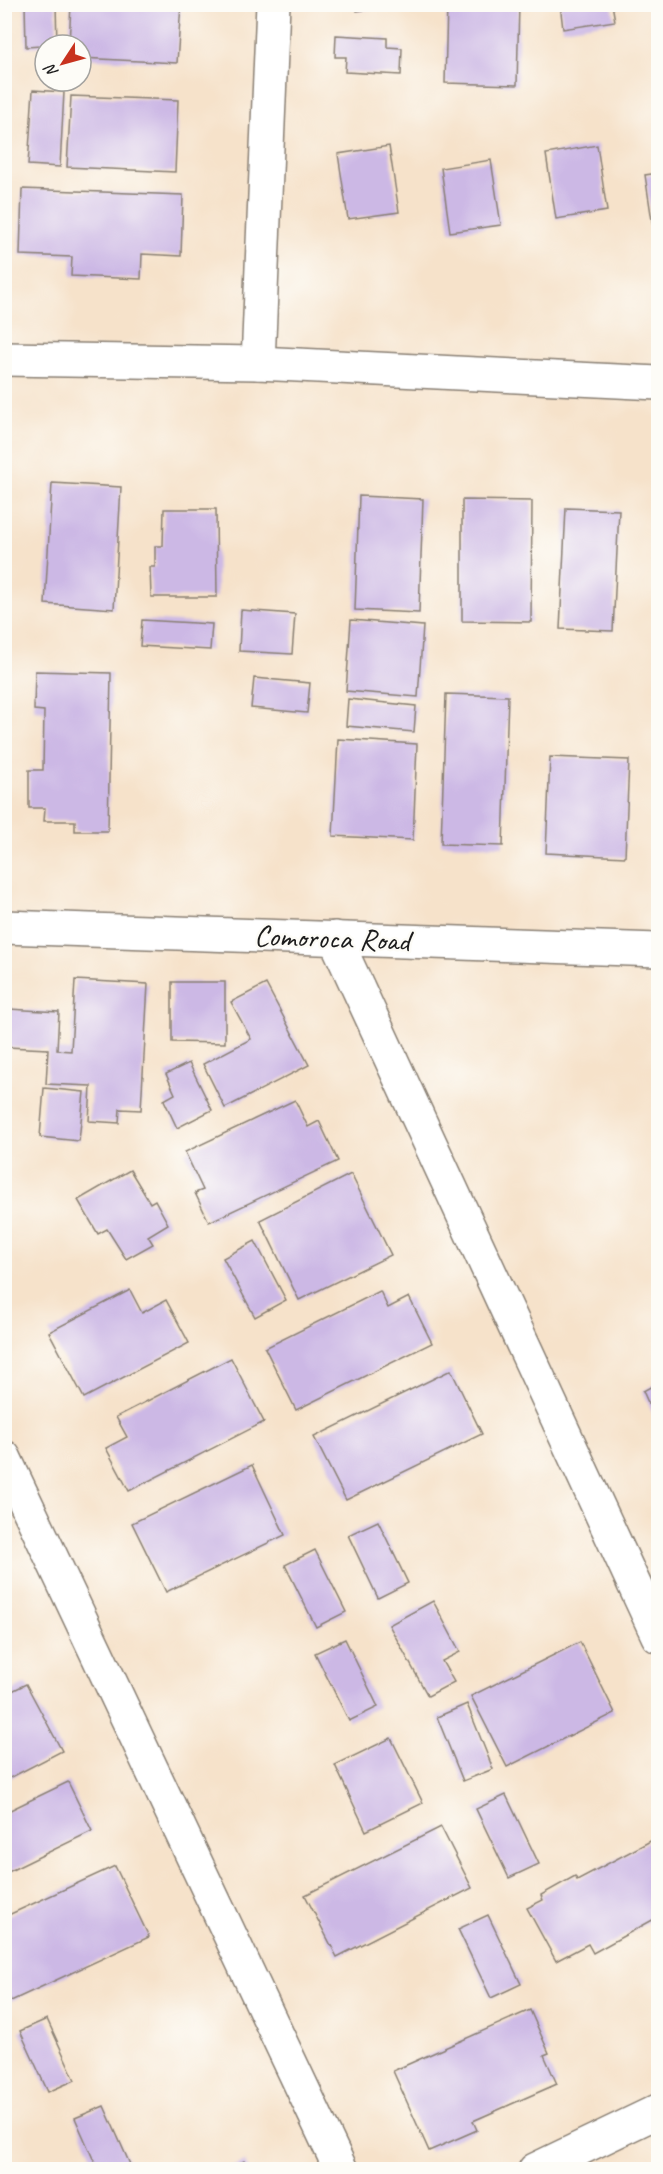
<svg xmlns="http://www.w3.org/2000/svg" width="663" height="2174" font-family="Caveat,sans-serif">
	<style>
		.building { fill: #ccb8e5 }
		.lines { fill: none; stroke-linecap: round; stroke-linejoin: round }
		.minor-casing { stroke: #897f73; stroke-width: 36 }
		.minor { stroke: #fff; stroke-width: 33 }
		.labels { text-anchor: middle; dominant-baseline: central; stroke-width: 5; stroke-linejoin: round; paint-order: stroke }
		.street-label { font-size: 30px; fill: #1c1c1c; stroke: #fdfcf7 }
	</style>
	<rect width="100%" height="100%" fill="#fdfcf7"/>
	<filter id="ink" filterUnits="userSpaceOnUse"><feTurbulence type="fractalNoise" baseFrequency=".0167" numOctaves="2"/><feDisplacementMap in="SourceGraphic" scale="12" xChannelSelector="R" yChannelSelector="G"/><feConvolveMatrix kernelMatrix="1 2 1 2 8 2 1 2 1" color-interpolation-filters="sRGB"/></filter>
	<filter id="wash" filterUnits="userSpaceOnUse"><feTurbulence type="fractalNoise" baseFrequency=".008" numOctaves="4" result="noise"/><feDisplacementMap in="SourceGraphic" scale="24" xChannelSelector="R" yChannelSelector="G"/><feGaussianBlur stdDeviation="1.35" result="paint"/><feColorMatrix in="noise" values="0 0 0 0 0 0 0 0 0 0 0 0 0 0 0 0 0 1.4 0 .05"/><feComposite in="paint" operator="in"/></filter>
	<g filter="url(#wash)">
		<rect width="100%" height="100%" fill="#f6e2ca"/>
		<g id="blocks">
			<!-- building -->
			<g class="building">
				<path d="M 25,4 L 56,4 L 57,45 L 26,47 Z"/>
				<path d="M 71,4 L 181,4 L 177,63 L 81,58 L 81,45 L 69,45 Z"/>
				<path d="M 356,4 L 392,4 L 393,6 L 357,11 Z"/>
				<path d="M 447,4 L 519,4 L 517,85 L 445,83 Z"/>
				<path d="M 560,4 L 612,4 L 615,21 L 563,29 Z"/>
				<path d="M 336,35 L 387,38 L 387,47 L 402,48 L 401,75 L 345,72 L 346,57 L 335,57 Z"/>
				<path d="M 33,90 L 64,92 L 60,167 L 28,165 Z"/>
				<path d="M 71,96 L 178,100 L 175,172 L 67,167 Z"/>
				<path d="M 597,145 L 607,211 L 556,219 L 546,154 Z"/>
				<path d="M 389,146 L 399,212 L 348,219 L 338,154 Z"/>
				<path d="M 491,160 L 501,225 L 450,232 L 441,168 Z"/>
				<path d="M 658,173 L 658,239 L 655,240 L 645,175 Z"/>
				<path d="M 22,189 L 183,195 L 181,256 L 142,254 L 141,279 L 71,276 L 72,257 L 20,255 Z"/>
				<path d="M 52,483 L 121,487 L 114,609 L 45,604 Z"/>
				<path d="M 359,496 L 423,499 L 419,613 L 355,610 Z"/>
				<path d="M 462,500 L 532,501 L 531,622 L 462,621 Z"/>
				<path d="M 566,508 L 619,510 L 613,631 L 560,629 Z"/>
				<path d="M 164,509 L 216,509 L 217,597 L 151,597 L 150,567 L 155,567 L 155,546 L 163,546 Z"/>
				<path d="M 241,610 L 295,614 L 292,654 L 239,651 Z"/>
				<path d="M 142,620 L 212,624 L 210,650 L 140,646 Z"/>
				<path d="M 351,620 L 423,626 L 418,697 L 346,691 Z"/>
				<path d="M 35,671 L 111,673 L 108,831 L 75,831 L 75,821 L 44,821 L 45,808 L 29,808 L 29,770 L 43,770 L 44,711 L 34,710 Z"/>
				<path d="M 254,678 L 310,683 L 307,713 L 251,708 Z"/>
				<path d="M 446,694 L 508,696 L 503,846 L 441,844 Z"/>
				<path d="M 348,699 L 416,706 L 414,732 L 346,726 Z"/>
				<path d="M 338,739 L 417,744 L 413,840 L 333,836 Z"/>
				<path d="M 550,757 L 629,760 L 625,857 L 546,853 Z"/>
				<path d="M 75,980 L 148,984 L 141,1110 L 120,1109 L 119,1123 L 89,1121 L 91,1086 L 46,1084 L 48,1049 L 7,1047 L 9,1009 L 59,1012 L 57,1050 L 71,1051 Z"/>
				<path d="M 172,982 L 225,982 L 225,1043 L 172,1042 Z"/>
				<path d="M 266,984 L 309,1065 L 225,1108 L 203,1064 L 251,1039 L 231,1002 Z"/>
				<path d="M 189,1063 L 212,1110 L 177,1128 L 164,1100 L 175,1094 L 166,1074 Z"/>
				<path d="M 44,1088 L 84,1092 L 79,1141 L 40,1137 Z"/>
				<path d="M 295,1100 L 308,1127 L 319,1121 L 338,1161 L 209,1222 L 195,1193 L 203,1190 L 185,1152 Z"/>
				<path d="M 130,1170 L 150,1203 L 155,1200 L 168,1224 L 148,1236 L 153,1244 L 126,1259 L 107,1229 L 98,1234 L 78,1200 Z"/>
				<path d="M 351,1174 L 391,1255 L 299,1300 L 260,1220 Z"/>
				<path d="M 255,1241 L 286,1300 L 255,1317 L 223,1258 Z"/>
				<path d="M 130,1290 L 142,1313 L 166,1300 L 189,1343 L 84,1398 L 49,1332 Z"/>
				<path d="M 380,1291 L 388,1308 L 409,1297 L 432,1343 L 296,1410 L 265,1348 Z"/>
				<path d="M 231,1358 L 264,1422 L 129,1491 L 106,1448 L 127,1437 L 116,1417 Z"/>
				<path d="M 451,1370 L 482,1434 L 346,1500 L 314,1437 Z"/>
				<path d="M 658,1383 L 658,1425 L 643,1391 Z"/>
				<path d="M 252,1465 L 285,1535 L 166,1592 L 132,1523 Z"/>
				<path d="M 378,1521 L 408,1583 L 378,1598 L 348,1535 Z"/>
				<path d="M 315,1550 L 346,1612 L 316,1627 L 285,1565 Z"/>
				<path d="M 433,1601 L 460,1652 L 442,1661 L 454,1682 L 428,1696 L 389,1625 Z"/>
				<path d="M 345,1639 L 378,1707 L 349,1721 L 315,1653 Z"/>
				<path d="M 580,1642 L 615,1713 L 507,1767 L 471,1696 Z"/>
				<path d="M 26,1684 L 62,1751 L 4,1781 L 4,1695 Z"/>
				<path d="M 467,1704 L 493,1769 L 463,1781 L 437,1717 Z"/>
				<path d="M 391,1738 L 423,1803 L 366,1831 L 335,1765 Z"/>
				<path d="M 68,1782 L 92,1831 L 4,1874 L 4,1813 Z"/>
				<path d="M 506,1795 L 539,1864 L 509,1878 L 476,1809 Z"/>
				<path d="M 441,1827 L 472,1888 L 337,1957 L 305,1895 Z"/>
				<path d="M 658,1837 L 658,1917 L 593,1953 L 588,1944 L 556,1961 L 527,1908 L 543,1900 L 541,1895 L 575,1876 L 577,1880 Z"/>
				<path d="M 115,1866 L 149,1937 L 11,2001 L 4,1987 L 4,1917 Z"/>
				<path d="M 488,1915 L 521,1984 L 491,1998 L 458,1929 Z"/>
				<path d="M 530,2010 L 549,2053 L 544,2055 L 557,2084 L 473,2121 L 477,2130 L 429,2151 L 393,2071 Z"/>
				<path d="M 47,2019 L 75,2080 L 48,2092 L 20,2031 Z"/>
				<path d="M 104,2106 L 132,2169 L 130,2170 L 98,2170 L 75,2118 Z"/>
				<path d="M 244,2161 L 249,2170 L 227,2170 Z"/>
			</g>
		</g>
	</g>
	<g filter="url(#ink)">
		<use href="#blocks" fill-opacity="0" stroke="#897f73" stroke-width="1.5"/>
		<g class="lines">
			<defs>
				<g id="minor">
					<path d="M 4,359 L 258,363 L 658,383"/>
					<path d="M 258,363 L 273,4"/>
					<path d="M 4,927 L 658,950"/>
					<path d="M 335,938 L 658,1636"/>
					<path d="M 4,1457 L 341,2170"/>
					<path d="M 535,2170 L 658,2111"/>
				</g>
			</defs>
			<!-- minor casing -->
			<use href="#minor" class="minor-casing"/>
			<!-- minor -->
			<use href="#minor" class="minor"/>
		</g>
	</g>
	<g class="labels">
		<!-- street labels -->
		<g class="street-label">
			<text transform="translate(332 938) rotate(2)">Comoroca Road</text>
		</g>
	</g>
	<!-- margin -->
	<rect width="663" height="2174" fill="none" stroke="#fdfcf7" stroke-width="24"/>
	<!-- north arrow -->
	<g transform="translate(63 63) rotate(234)"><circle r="28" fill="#fdfcf7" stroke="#a3a29f" stroke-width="1.5"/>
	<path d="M0-4.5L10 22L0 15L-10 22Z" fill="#c8321e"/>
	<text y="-9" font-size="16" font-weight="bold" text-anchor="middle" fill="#1c1c1c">N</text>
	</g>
</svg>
